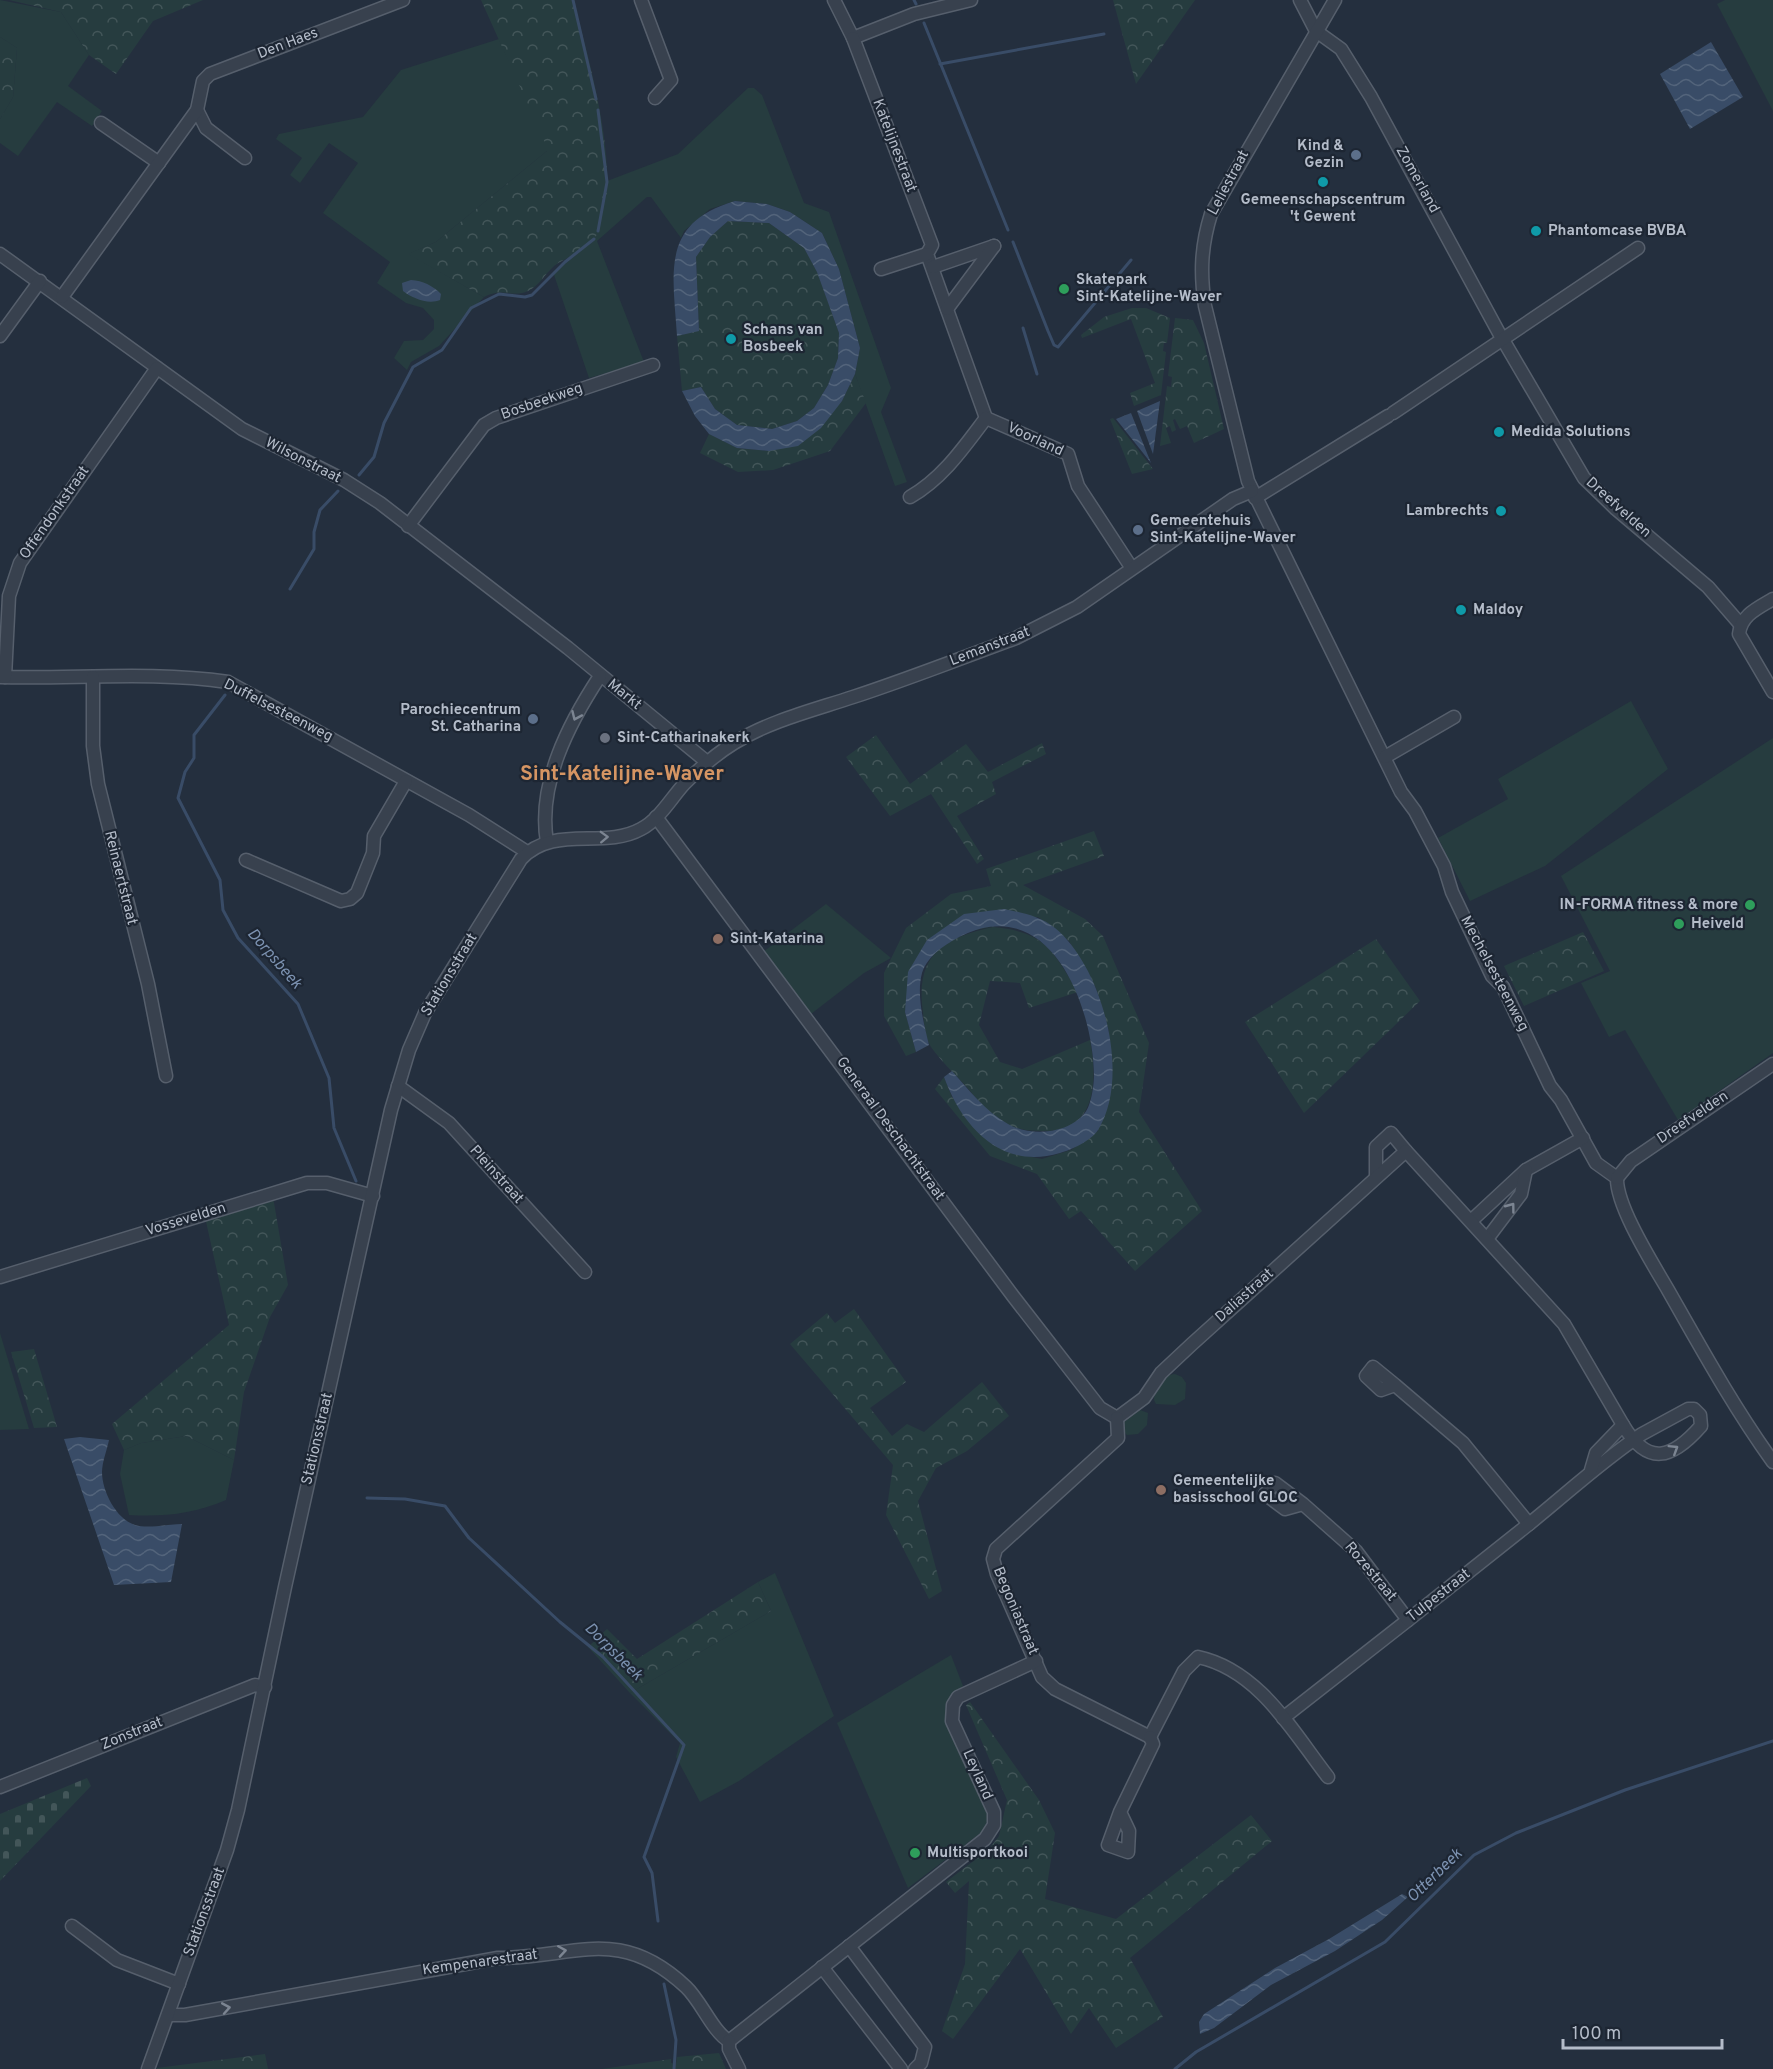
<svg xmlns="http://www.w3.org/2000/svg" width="1773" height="2069" font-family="Overpass,sans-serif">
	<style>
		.grass { fill: #263c3f }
		.forest { fill: url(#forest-crowns) }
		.cemetery { fill: url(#cemetery-stones) }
		.water { fill: url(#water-waves) }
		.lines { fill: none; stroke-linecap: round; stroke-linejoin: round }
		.stream { stroke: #394c67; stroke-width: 3 }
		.minor-casing { stroke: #565f6c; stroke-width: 15 }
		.minor { stroke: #38414e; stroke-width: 12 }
		.oneway { stroke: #7c8592 }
		.service-dot { fill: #5c6f8a; stroke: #1d2633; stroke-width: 2 }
		.culture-dot { fill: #0f9aa8; stroke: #1d2633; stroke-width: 2 }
		.leisure-dot { fill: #2e9e5b; stroke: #1d2633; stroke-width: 2 }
		.worship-dot { fill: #6b7280; stroke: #1d2633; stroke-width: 2 }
		.education-dot { fill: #8d6e63; stroke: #1d2633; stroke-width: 2 }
		.labels { text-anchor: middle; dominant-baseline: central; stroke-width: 4.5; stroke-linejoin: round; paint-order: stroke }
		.street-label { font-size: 15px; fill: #b4bcc9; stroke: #1d2633 }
		.poi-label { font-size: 15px; font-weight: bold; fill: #b4bcc9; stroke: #1d2633; text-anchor: start }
		.water-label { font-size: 16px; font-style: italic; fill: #7c92b1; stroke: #1d2633 }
		.district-label { font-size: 21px; font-weight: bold; fill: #d59563; stroke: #1d2633 }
	</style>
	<defs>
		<pattern id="forest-crowns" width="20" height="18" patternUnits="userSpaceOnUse" patternTransform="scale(1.5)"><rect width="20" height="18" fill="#263c3f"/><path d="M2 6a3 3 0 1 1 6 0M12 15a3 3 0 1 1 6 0" fill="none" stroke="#435659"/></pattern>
		<pattern id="cemetery-stones" width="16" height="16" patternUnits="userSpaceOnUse" patternTransform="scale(1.5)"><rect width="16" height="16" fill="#263c3f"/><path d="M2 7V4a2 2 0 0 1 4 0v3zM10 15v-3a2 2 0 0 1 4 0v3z" fill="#435659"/></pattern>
		<pattern id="water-waves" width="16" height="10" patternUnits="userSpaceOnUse" patternTransform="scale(1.5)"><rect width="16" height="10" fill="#394c67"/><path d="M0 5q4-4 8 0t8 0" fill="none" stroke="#53647b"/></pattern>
	</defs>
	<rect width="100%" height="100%" fill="#242f3e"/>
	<!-- grass -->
	<g class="grass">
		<path d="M 0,0 L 61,12 L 89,55 L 68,86 L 102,111 L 92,126 L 57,102 L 18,156 L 0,143 L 0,119 L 13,97 L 17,48 L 0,37 Z"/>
		<path d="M 1725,0 L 1773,0 L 1773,111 L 1717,4 Z"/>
		<path d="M 499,39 L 548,147 L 547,151 L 436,242 L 409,254 L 484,297 L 439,346 L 411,362 L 407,370 L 394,358 L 404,341 L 423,340 L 434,329 L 434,320 L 423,308 L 406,303 L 377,283 L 390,262 L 323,213 L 358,163 L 329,143 L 300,183 L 290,175 L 302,158 L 276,139 L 279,134 L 363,117 L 401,70 Z"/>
		<path d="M 748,88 L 754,88 L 762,95 L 804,203 L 829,212 L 891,388 L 881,412 L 907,482 L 895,486 L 855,374 L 860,348 L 839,269 L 822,233 L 790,212 L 767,204 L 735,201 L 710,209 L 684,231 L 681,238 L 651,197 L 647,197 L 597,241 L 644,362 L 589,378 L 553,272 C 594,244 604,231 607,181 L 678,154 Z"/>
		<path d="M 1631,701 L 1668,769 L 1545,866 L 1470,901 L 1438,838 L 1508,799 L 1498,779 Z"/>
		<path d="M 1773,738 L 1773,1053 L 1678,1120 L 1625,1030 L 1609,1037 L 1581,983 L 1610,971 L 1561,876 Z"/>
		<path d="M 826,904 L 891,958 L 864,973 L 811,1014 L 763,952 Z"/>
		<path d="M 0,1333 L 29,1429 L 0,1430 Z"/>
		<path d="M 1175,1374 L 1182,1377 L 1186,1383 L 1185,1399 L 1175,1405 L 1156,1404 L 1154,1400 C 1154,1388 1162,1375 1175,1374 Z"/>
		<path d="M 1140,1410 L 1148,1413 L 1147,1425 L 1138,1434 L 1127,1435 L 1123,1431 L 1124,1422 Z"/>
		<path d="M 186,1436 L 234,1460 L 226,1500 C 193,1514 164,1517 129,1515 L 120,1474 L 124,1450 L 141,1443 Z"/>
		<path d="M 775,1573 L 834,1716 L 739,1781 L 700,1802 L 676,1757 L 680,1743 L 630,1693 L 771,1611 L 758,1582 Z"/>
		<path d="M 951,1655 L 963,1686 C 949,1697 945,1705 946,1724 L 987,1810 L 987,1822 L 982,1832 L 908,1888 L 837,1723 Z"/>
	</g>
	<!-- forest -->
	<g class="forest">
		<path d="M 9,0 L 203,0 L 153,21 L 116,74 L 89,55 L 61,12 Z"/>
		<path d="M 481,0 L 573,0 C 588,56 627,187 595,238 C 586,251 566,257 554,266 C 545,274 539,286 528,291 C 513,298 503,287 484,297 L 408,254 L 436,242 L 547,151 L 547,147 Z"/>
		<path d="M 1113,0 L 1195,0 L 1136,84 Z"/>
		<path d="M 0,37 L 17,48 L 13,97 L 0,119 Z"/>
		<path d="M 728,221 L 769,223 L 804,248 L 817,271 L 839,333 L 838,358 L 828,385 L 814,408 L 797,421 L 772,429 L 737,425 L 715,409 L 701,387 L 682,391 L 677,336 L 699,330 L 696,257 L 710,237 Z"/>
		<path d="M 1132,308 L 1146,308 L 1170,318 L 1167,343 L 1164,343 L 1163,351 L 1166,352 L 1161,395 L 1134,406 L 1130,393 L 1155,383 L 1131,319 L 1082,338 L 1081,335 L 1104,317 Z"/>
		<path d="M 1175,318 L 1193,320 L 1204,343 L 1224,429 L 1194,443 L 1187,426 L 1180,429 L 1175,419 L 1173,420 L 1176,430 L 1172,432 L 1170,426 L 1166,428 L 1171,443 L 1160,446 L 1167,386 L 1171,387 L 1172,377 L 1168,376 Z"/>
		<path d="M 855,374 L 866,403 L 830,451 L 773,470 L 738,472 L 700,453 L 709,434 L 737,448 L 769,451 L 842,401 Z"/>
		<path d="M 1113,418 L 1153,469 L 1132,474 L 1110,419 Z"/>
		<path d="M 876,735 L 910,784 L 966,744 L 988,772 L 1042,743 L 1046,754 L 992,782 L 996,794 L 957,816 L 984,859 L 977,864 L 931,794 L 890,816 L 846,757 Z"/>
		<path d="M 1094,831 L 1104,856 L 1023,885 L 1085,919 L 1103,936 L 1149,1043 L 1139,1112 L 1202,1211 L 1135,1271 L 1081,1211 L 1069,1219 L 1037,1174 L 990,1156 L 935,1089 L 944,1077 L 952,1097 L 1011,1153 L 1042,1159 L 1071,1150 L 1098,1131 L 1109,1031 L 1096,988 L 1069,941 L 1038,917 L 927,940 L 905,1012 L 916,1052 L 906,1056 L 884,1016 L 884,973 L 906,928 L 951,894 L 991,886 L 986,869 Z"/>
		<path d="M 993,927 C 1046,932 1052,950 1078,992 L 1029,1008 L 1020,983 L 990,981 L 979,1025 L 1000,1062 L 1022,1069 L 1090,1040 C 1097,1077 1098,1130 1047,1131 C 1035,1131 1023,1131 1011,1126 C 992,1119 978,1100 964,1084 C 953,1072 940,1060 931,1047 C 925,1038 924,1022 923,1012 C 915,956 942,938 993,927 Z"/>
		<path d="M 1583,932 L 1604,971 L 1524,1006 L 1504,966 Z"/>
		<path d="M 1376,939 L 1420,1001 L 1304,1113 L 1245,1022 Z"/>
		<path d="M 273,1197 L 288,1285 L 270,1317 L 244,1392 L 234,1460 L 186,1436 L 141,1443 L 124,1450 L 112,1424 L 229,1325 L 205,1217 Z"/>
		<path d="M 854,1309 L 906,1382 L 870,1408 L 892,1436 L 907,1424 L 924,1432 L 982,1382 L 1009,1416 L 967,1451 L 936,1468 L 918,1501 L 942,1591 L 929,1599 L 886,1515 L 893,1465 L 790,1344 L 827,1313 L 835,1323 Z"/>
		<path d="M 34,1349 L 57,1427 L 34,1428 L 11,1352 Z"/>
		<path d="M 758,1582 L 771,1611 L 630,1693 L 588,1647 L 607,1629 L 637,1659 Z"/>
		<path d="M 970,1702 L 1039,1800 L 1055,1833 L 1045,1899 L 1116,1919 L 1251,1815 L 1272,1841 L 1130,1958 L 1163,2017 L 1116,2048 L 1089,2008 L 1071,2034 L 1020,1949 L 953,2039 L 942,2031 L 965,1964 L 969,1881 L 955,1893 L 946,1882 L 989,1849 L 999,1836 L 1007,1800 L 966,1705 Z"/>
		<path d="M 719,2053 L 726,2069 L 602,2069 L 671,2059 L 671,2063 L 676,2064 L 677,2057 Z"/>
		<path d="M 265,2054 L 268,2069 L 157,2069 L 157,2068 Z"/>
	</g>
	<!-- cemetery -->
	<path class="cemetery" d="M 87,1778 L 91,1786 L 0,1881 L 0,1814 Z"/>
	<!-- water -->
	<g class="water">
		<path d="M 1711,42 L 1743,97 L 1690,129 L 1660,74 Z"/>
		<path d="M 735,201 L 767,204 L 790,212 L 822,233 L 839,269 L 860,348 L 855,374 L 842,401 L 821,428 L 798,446 L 769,451 L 737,448 L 709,434 L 695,416 L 682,391 L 701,387 L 715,409 L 737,425 L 772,429 L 797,421 L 814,408 L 828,385 L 838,358 L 839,333 L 817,272 L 804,248 L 769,223 L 728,221 L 710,237 L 696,257 L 699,331 L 677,336 C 673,272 660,223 735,201 Z"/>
		<path d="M 411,280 C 423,281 432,285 441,294 L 440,300 C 428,305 412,298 403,291 L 402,283 Z"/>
		<path d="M 1160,401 L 1153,454 L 1137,411 Z"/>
		<path d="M 1131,413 L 1151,463 L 1116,419 Z"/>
		<path d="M 1004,909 C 1023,913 1040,916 1055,928 C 1102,966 1132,1076 1098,1130 C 1091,1141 1071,1150 1060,1153 C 1002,1171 962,1127 944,1077 L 952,1071 C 969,1090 985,1111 1008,1124 C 1030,1137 1067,1134 1084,1114 C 1091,1107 1094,1086 1094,1075 C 1093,1006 1050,892 961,936 C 946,944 928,955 922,973 C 916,995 924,1024 929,1045 L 916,1052 L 905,1012 L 908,972 L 927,940 L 964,914 Z"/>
		<path d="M 80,1437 L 109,1440 C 107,1450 102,1462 102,1472 C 102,1491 116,1519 135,1525 C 148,1529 169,1524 182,1524 L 171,1582 L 114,1585 L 64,1439 Z"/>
		<path d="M 1402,1894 L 1408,1897 L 1382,1920 L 1335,1951 L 1271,1985 L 1214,2028 L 1200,2034 L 1199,2022 L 1204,2014 L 1275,1968 L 1329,1939 Z"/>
	</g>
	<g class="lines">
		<!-- stream -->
		<g class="stream">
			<path d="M 573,0 L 596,99"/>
			<path d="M 914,0 L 916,4"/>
			<path d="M 924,23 L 1008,230"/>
			<path d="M 940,64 L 1104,34"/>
			<path d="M 598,231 L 607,182 L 598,110"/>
			<path d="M 1013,242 L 1048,331 L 1054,345 L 1058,347 L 1131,260"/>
			<path d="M 1023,328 L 1037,374"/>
			<path d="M 359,475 L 374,457 L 384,423 L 413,367 L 442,350 L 471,308 L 499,294 L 525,297 L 532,295 L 565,262 L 594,239"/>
			<path d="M 290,589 L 314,549 L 314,532 L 320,510 L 338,491"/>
			<path d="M 225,695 L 194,735 L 194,758 L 185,772 L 178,798 L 220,880 L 223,910 L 238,938 L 298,1004 L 329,1078 L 334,1128 L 356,1181"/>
			<path d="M 367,1498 L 405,1499 L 445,1506 L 469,1538 L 560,1622 L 603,1657 L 684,1745 L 644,1857 L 652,1873 L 658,1921"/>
			<path d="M 664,1984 L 676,2040 L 674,2069"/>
			<path d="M 1175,2069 L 1196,2052 L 1385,1942 L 1474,1855 L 1516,1833 L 1625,1790 L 1773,1741"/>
		</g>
		<defs>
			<g id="minor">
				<path d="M 641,0 L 671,80 L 655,98"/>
				<path d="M 834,0 L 853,38 L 914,14 L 971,0"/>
				<path d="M 1300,0 L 1316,31 L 1341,49 L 1371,97 L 1499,333 L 1584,478 L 1616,509 L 1708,587 L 1740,624"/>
				<path d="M 1335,0 L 1211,214 C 1201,246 1200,273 1205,306 L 1248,481 L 1401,792 L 1415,811 L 1444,866 L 1452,892 L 1492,976 L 1503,987 L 1550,1086 L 1561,1100 L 1596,1163 L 1617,1178 C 1616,1206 1653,1264 1668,1290 C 1701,1348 1734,1408 1773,1462"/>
				<path d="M 853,38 L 932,245 L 927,254 L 986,418"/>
				<path d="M 197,110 L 206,128 L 245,158"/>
				<path d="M 101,123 L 159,163"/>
				<path d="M 0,254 L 242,429 L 344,480 L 380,503 L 568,648 L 707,762"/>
				<path d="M 933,267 L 994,246"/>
				<path d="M 881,269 L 927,254"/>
				<path d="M 62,297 L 197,110 L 203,81 L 210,74 L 403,0"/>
				<path d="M 947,309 L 994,246"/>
				<path d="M 0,336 L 40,281"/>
				<path d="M 1393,413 L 1638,248"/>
				<path d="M 910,497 C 943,478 964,447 986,418 L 1068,454 L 1078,486 L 1131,567"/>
				<path d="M 1255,498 L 1388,416"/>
				<path d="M 408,526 L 484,425 L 496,418 L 653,365"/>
				<path d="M 1773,599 C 1758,608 1741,615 1739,634 L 1773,692"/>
				<path d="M 0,677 C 76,679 152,671 228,682 L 469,815 L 527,852"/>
				<path d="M 5,677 L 9,596 L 20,563 L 157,368"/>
				<path d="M 93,677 L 93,746 L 98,784 L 148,984 L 166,1076"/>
				<path d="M 1385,757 L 1454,717"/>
				<path d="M 656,817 L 1013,1296 L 1100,1408 L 1117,1418"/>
				<path d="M 547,842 C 537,784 569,723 600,676"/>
				<path d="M 246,860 L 341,901 L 350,899 L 357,893 L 373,853 L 374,836 L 406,781"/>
				<path d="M 398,1086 L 449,1123 L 585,1272"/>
				<path d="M 1376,1175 L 1376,1147 L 1391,1133 L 1406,1151"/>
				<path d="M 1617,1178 L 1631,1161 L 1773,1064"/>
				<path d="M 1471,1221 L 1526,1170 L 1583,1138"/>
				<path d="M 1487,1239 L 1521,1194 L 1526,1170"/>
				<path d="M 0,1277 L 307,1183 L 327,1183 L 373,1196"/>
				<path d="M 1395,1385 L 1373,1367 L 1366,1376 L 1381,1390 L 1395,1385 L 1463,1443 L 1529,1524"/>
				<path d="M 1117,1418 L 1144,1398 L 1161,1373 L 1192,1344 L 1406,1151 L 1564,1324 L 1623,1425 C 1648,1467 1672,1459 1701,1426 L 1700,1415 L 1694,1409 L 1688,1409 L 1642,1434 C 1600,1462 1563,1497 1524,1528 C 1444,1592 1364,1655 1283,1718"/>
				<path d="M 1117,1418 L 1118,1438 L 996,1549 L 993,1559 L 997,1574 L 1042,1677 L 1055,1689 L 1150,1737 L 1184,1671 L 1198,1657 C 1259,1670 1293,1732 1328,1777"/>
				<path d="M 1591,1470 L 1596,1453 L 1623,1425"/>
				<path d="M 1303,1504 L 1275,1483 L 1265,1494 L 1285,1509 L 1303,1504 L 1356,1551 L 1408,1620"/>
				<path d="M 0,1787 L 255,1685 L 265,1687"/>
				<path d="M 1120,1812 L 1129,1831 L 1128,1852 L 1108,1845 L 1120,1812 L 1153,1744 L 1150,1737"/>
				<path d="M 72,1926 L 117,1960 L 179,1984"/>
				<path d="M 849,1946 L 925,2047 L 921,2063 L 915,2069"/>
				<path d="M 822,1967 L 901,2069"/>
				<path d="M 168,2015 L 185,2015 L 498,1958 C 574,1958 619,1924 686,1987 C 701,2001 713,2032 729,2041"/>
				<path d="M 729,2041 L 985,1839 L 994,1825 L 994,1812 L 952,1721 L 953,1705 L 958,1697 L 1036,1661"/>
				<path d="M 729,2041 L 729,2049 L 739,2069"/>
				<path d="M 148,2069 L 227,1850 L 238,1810 L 285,1587 L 391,1110 L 409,1050 L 425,1013 L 521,859 C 554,824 603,850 641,829 C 660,819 671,798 685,783 C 700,768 716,754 734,743 C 769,721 814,710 853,697 C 908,679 961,658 1016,638 L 1077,607 L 1233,499 L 1252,491"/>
			</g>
		</defs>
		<!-- minor casing -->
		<use href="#minor" class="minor-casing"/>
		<!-- minor -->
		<use href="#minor" class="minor"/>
	</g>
	<!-- one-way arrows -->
	<defs><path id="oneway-chevron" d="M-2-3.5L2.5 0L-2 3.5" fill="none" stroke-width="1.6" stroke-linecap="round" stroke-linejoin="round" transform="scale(1.5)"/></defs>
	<g class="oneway">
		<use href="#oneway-chevron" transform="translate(576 716) rotate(114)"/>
		<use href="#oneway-chevron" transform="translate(604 837) rotate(-2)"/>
		<use href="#oneway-chevron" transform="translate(1511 1207) rotate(-53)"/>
		<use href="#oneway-chevron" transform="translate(1674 1449) rotate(-32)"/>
		<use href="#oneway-chevron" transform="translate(562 1951) rotate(-9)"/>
		<use href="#oneway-chevron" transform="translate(226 2008) rotate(-10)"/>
	</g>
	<!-- markers -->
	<g class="service-dot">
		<circle cx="1356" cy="155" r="6"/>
		<circle cx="1138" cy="530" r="6"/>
		<circle cx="533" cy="719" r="6"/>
	</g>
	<g class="culture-dot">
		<circle cx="1323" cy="182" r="6"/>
		<circle cx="1536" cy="231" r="6"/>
		<circle cx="731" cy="339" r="6"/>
		<circle cx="1499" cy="432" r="6"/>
		<circle cx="1501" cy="511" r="6"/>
		<circle cx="1461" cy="610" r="6"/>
	</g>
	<g class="leisure-dot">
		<circle cx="1064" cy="289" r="6"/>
		<circle cx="1750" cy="905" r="6"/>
		<circle cx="1679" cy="924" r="6"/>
		<circle cx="915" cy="1853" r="6"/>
	</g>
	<circle class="worship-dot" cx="605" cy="738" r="6"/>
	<g class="education-dot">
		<circle cx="718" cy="939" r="6"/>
		<circle cx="1161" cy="1490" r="6"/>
	</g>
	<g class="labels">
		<!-- street labels -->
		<g class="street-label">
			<text transform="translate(288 44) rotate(-21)">Den Haes</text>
			<text transform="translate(894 146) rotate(69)">Katelijnestraat</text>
			<text transform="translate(1417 180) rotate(61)">Zomerland</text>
			<text transform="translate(1229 183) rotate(-62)">Leliestraat</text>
			<text transform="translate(542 402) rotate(-19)">Bosbeekweg</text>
			<text transform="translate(1035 440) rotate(25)">Voorland</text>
			<text transform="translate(303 461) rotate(27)">Wilsonstraat</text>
			<text transform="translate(1618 508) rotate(42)">Dreefvelden</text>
			<text transform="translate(55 513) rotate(-55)">Offendonkstraat</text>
			<text transform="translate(990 647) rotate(-21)">Lemanstraat</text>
			<text transform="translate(624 695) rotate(39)">Markt</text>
			<text transform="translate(278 711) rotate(27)">Duffelsesteenweg</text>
			<text transform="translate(120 878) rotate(76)">Reinaertstraat</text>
			<text transform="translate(1494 974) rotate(62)">Mechelsesteenweg</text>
			<text transform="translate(450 975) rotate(-59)">Stationsstraat</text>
			<text transform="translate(1693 1118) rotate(-34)">Dreefvelden</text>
			<text transform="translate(890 1129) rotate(54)">Generaal Deschachtstraat</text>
			<text transform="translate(496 1175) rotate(48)">Pleinstraat</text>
			<text transform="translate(186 1220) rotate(-17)">Vossevelden</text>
			<text transform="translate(1245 1296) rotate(-42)">Daliastraat</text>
			<text transform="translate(318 1439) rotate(-77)">Stationsstraat</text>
			<text transform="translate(1370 1572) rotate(50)">Rozestraat</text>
			<text transform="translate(1439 1596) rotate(-38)">Tulpestraat</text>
			<text transform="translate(1015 1611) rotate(67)">Begoniastraat</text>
			<text transform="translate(132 1734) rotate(-22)">Zonstraat</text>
			<text transform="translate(977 1775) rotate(66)">Leyland</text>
			<text transform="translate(205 1912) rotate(-70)">Stationsstraat</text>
			<text transform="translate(480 1963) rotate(-8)">Kempenarestraat</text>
		</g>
		<!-- poi labels -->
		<g class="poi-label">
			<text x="1344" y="146" text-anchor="end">Kind &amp;<tspan x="1344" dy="17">Gezin</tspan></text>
			<text x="1323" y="200" text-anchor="middle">Gemeenschapscentrum<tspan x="1323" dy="17">'t Gewent</tspan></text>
			<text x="1548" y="231">Phantomcase BVBA</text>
			<text x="1076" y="280">Skatepark<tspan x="1076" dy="17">Sint-Katelijne-Waver</tspan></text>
			<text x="743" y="330">Schans van<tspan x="743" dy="17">Bosbeek</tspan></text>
			<text x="1511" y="432">Medida Solutions</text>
			<text x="1489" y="511" text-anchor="end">Lambrechts</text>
			<text x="1150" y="521">Gemeentehuis<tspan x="1150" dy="17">Sint-Katelijne-Waver</tspan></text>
			<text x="1473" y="610">Maldoy</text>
			<text x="521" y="710" text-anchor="end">Parochiecentrum<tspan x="521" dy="17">St. Catharina</tspan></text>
			<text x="617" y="738">Sint-Catharinakerk</text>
			<text x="1738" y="905" text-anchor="end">IN-FORMA fitness &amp; more</text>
			<text x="1691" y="924">Heiveld</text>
			<text x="730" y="939">Sint-Katarina</text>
			<text x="1173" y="1481">Gemeentelijke<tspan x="1173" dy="17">basisschool GLOC</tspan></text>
			<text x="927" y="1853">Multisportkooi</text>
		</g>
		<!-- water labels -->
		<g class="water-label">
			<text transform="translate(274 959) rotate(49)">Dorpsbeek</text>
			<text transform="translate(613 1652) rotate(45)">Dorpsbeek</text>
			<text transform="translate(1435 1876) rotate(-44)">Otterbeek</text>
		</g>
		<!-- district labels -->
		<g class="district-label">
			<text x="622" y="774">Sint-Katelijne-Waver</text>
		</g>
	</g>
	<!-- scale -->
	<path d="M1563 2039v9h159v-9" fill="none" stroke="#b4bcc9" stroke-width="3"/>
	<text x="1572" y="2039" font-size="18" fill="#b4bcc9" stroke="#1d2633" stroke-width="4.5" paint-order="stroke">100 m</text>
</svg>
